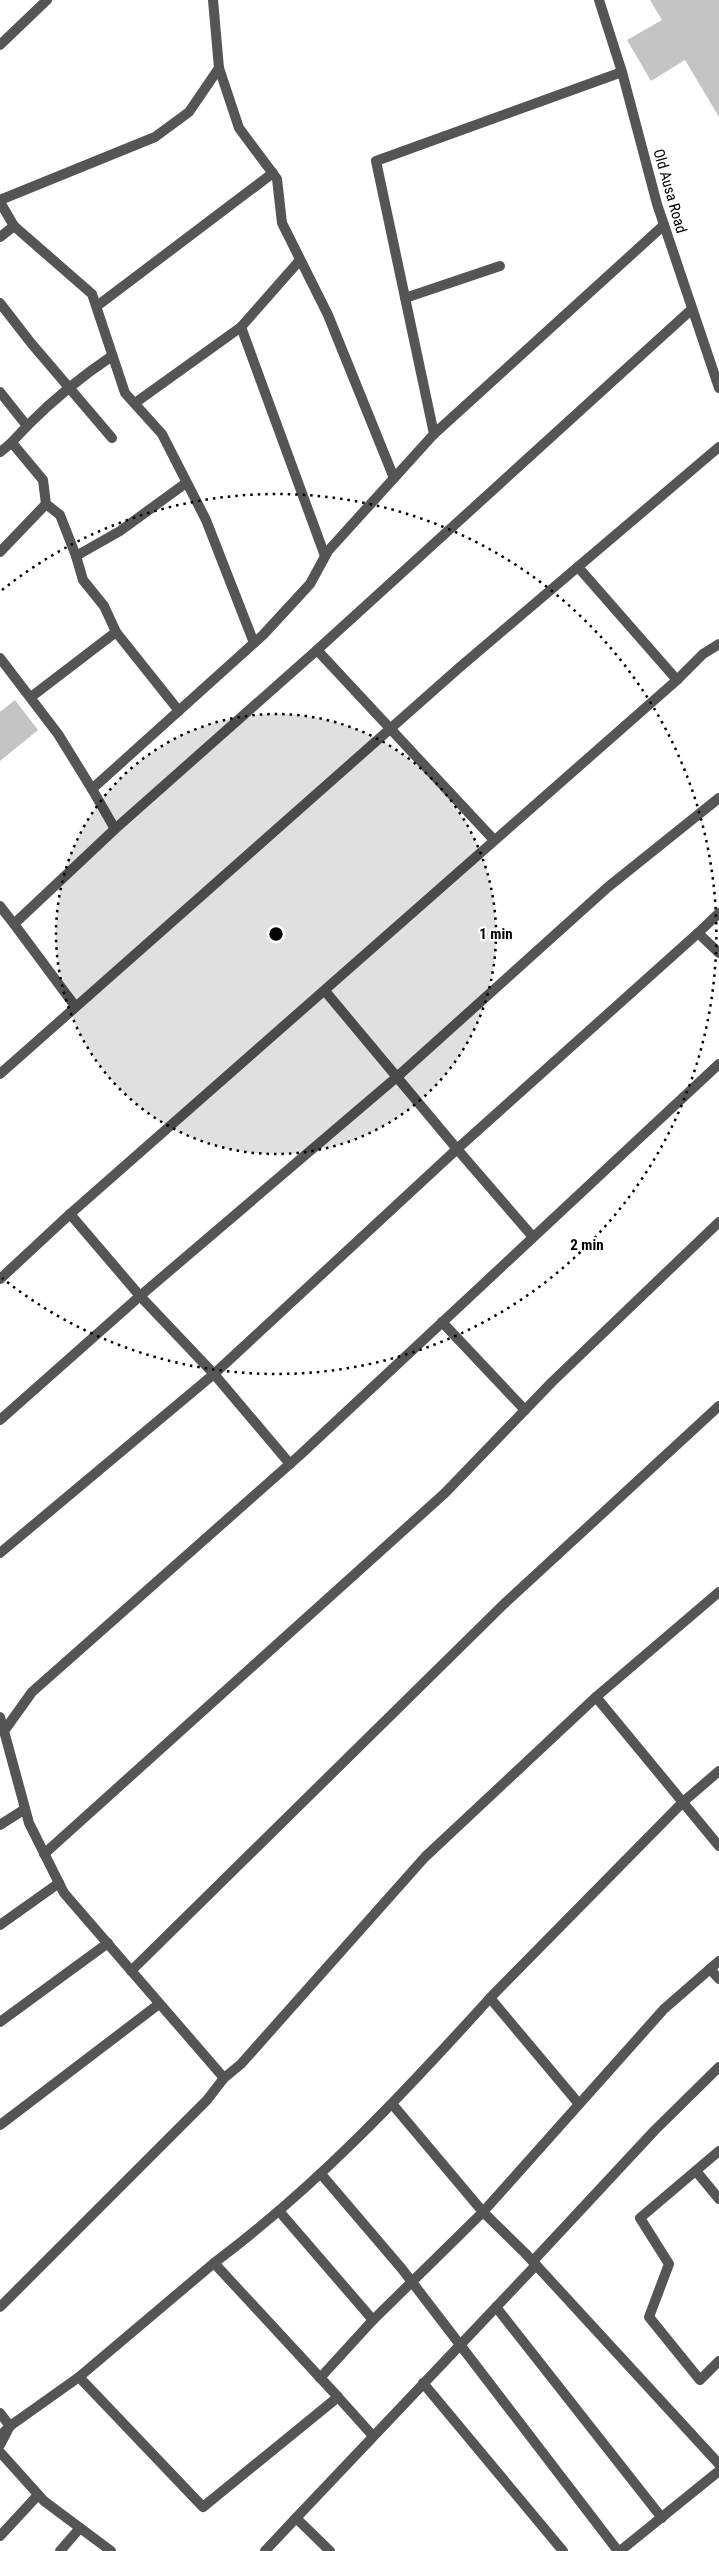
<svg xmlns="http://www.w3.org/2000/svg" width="719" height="2551" font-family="'Roboto Condensed',sans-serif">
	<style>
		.building { fill: #c4c4c4 }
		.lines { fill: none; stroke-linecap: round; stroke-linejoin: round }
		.minor { stroke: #555; stroke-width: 10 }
		.ring { fill: none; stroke: #000; stroke-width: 2.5; stroke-dasharray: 2.5 5 }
		.labels { text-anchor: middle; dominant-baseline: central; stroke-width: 4.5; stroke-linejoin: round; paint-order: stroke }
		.street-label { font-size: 15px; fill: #000; stroke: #fff }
		.centre { fill: #000; stroke: #fff; stroke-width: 2.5 }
		.ring-label { font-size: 15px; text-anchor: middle; font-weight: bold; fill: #000; stroke: #fff; stroke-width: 4.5; stroke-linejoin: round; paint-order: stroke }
	</style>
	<rect width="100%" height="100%" fill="#fff"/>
	<!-- building -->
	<g class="building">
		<path d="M 650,0 L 719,0 L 719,117 L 685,60 L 651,81 L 627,40 L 662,20 Z"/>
		<path d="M 15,700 L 38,730 L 0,761 L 0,712 Z"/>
	</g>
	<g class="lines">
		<!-- minor -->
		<g class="minor">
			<path d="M 213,0 L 219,68 L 239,128 L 277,179 L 282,223 L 328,315 L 394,478"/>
			<path d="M 599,0 L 622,72 L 657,204 L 719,388"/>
			<path d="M 0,45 L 47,0"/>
			<path d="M 0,200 L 155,137 L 189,112 L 219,68"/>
			<path d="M 0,202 L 14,226"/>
			<path d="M 0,237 L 14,226 L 92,294 L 125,393 L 162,434 L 206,520 L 254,643"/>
			<path d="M 405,298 L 500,266"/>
			<path d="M 0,303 L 31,343 L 112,438"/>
			<path d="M 97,306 L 273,173"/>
			<path d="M 241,327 L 325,556"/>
			<path d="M 0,392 L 27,426"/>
			<path d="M 135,403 L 241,327 L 300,260"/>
			<path d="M 434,434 L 376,161 L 622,72"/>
			<path d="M 13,444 L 43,480 L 46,504 L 60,515 L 76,556 L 83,580 L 104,606 L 116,632 L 31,697"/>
			<path d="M 0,452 C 12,444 18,435 28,425 C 54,399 82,376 112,356"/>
			<path d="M 0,552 L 46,504"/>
			<path d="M 76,556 L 120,531 L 186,483"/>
			<path d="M 578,567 L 677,680"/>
			<path d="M 116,632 L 179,711"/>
			<path d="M 0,658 L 58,734 L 92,789"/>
			<path d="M 115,829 L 92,789 L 263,635 L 310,584 L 328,551 L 434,434 L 664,225"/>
			<path d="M 494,840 L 317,650 L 692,309"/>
			<path d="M 0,906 L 14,924"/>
			<path d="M 719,913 L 698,933 L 719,953"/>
			<path d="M 75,1006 L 14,924 L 115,829 L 317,650"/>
			<path d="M 0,1074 L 460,667 L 719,447"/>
			<path d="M 533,1237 L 457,1149 L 698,933"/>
			<path d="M 0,1279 L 70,1214"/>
			<path d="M 442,1322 L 525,1410"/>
			<path d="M 0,1420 L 140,1296 L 70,1214 L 677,680 L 703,654 L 719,644"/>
			<path d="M 290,1464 L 214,1374 L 457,1149 L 325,991"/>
			<path d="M 0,1553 L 214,1374 L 140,1296 L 398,1076 L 608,887 L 719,798"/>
			<path d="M 719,1592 L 596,1697 L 719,1846"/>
			<path d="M 0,1717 L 4,1731"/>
			<path d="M 0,1825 L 25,1809"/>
			<path d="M 44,1854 L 445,1493 L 552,1382 L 719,1222"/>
			<path d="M 0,1925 L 59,1883"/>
			<path d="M 719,1961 L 664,2009 L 483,2212 L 525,2253 L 719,2464"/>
			<path d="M 710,1969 L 719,1979"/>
			<path d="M 131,1971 L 504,1604 L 719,1406"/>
			<path d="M 0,2022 L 108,1943"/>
			<path d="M 224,2078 L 64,1893 L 29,1823 L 4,1731 L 32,1692 L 300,1455 L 719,1064"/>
			<path d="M 579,2104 L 490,1998 L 683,1802 L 719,1771"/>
			<path d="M 0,2125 L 159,2004"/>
			<path d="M 719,2151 L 640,2218 L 669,2264 L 649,2317 L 700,2380 L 719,2361"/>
			<path d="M 696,2171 L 719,2199"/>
			<path d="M 321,2174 L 402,2269 L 618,2551"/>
			<path d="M 279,2211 L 373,2320 L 483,2212 L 393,2105"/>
			<path d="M 533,2261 L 655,2130 L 719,2067"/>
			<path d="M 214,2263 L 338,2397 L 203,2507 L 79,2377 Z"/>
			<path d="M 214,2263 C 317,2186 404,2093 490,1998"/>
			<path d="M 0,2307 L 207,2100 L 224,2078 L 241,2064 L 425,1857 L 596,1697"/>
			<path d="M 496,2307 L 662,2518"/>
			<path d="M 320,2378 L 373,2320"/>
			<path d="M 423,2383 L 563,2551"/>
			<path d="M 338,2397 L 373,2436"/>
			<path d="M 0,2413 L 10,2426 L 0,2445"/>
			<path d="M 0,2436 L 10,2426 L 79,2377"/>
			<path d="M 0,2452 L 44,2501 L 111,2551"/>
			<path d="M 296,2518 L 536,2265"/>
			<path d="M 0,2536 L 38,2495"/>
			<path d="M 60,2551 L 80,2528"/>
			<path d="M 265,2551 L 296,2518 L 330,2551"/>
			<path d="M 620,2551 L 719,2471"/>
		</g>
	</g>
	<!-- distance rings -->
	<circle cx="276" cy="934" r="220" fill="#000" fill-opacity=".12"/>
	<g class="ring">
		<circle cx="276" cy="934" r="220"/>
		<path d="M2 590A440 440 0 1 1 2 1278"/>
	</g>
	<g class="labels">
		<!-- street labels -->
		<g class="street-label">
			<text transform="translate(670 191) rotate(74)">Old Ausa Road</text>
		</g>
	</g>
	<circle cx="276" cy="934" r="8" class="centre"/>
	<g class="ring-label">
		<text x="496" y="939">1 min</text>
		<text x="587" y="1250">2 min</text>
	</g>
</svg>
